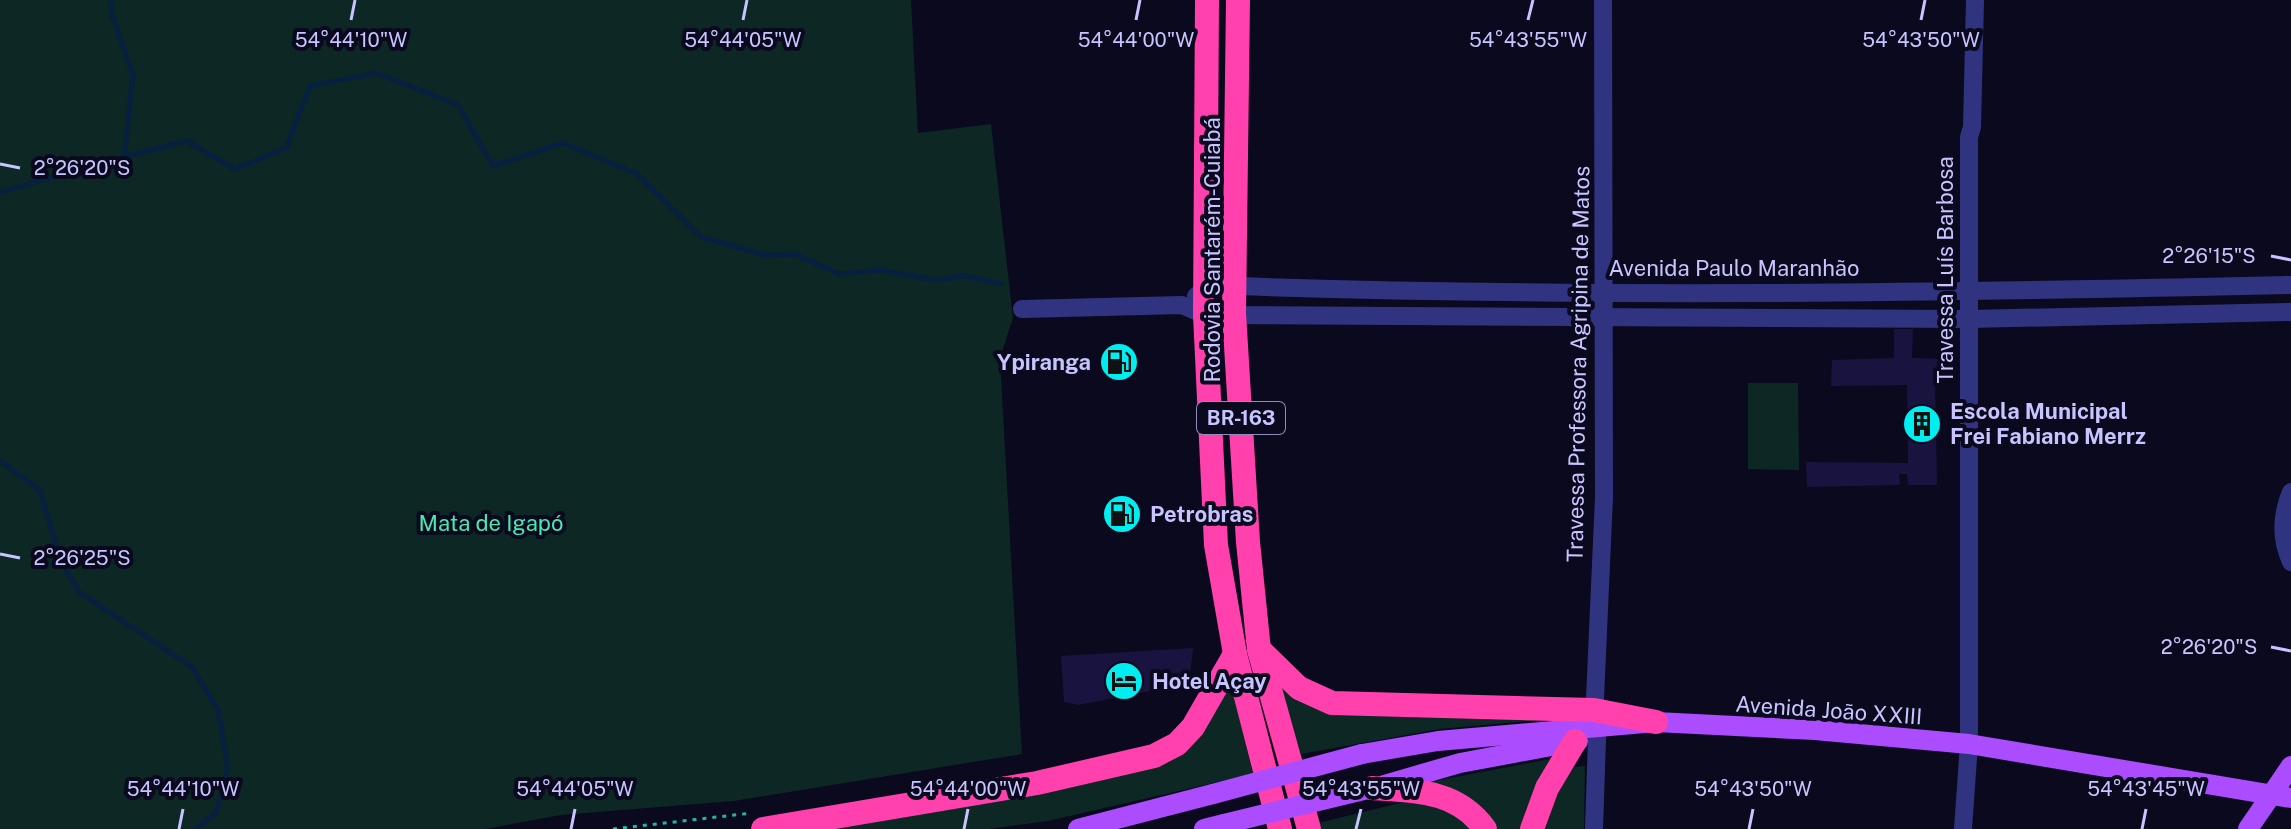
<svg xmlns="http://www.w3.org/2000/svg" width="2291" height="829" font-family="'Public Sans',sans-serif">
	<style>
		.green { fill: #0c2724 }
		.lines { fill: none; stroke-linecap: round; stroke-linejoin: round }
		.stream { stroke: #06203f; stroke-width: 5 }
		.building { fill: #19143f }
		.path { stroke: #22b7a0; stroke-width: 3; stroke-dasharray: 4 6; stroke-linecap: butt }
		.minor { stroke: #303480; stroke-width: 18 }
		.major { stroke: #ac4cff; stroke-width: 20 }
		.highway { stroke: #ff40ad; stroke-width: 24 }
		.major-bridge { stroke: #ac4cff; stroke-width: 20 }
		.ticks { fill: none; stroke: #c7c5ff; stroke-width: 3 }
		.labels { text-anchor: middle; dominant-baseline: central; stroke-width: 8; stroke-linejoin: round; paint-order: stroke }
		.shield { fill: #0b091d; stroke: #8f8dbb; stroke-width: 2 }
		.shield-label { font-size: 20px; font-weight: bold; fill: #c7c5ff }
		.street-label { font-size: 22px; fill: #c7c5ff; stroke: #0b091d }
		.poi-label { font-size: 22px; font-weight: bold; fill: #c7c5ff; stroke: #0b091d; text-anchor: start }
		.park-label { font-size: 22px; fill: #47e9b2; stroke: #0b091d }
		.ticks-label { font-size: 20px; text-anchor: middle; fill: #c7c5ff; stroke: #0b091d; stroke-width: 8; stroke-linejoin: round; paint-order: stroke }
	</style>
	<rect width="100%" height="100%" fill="#0b091d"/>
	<!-- green -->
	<g class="green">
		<path d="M 0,0 L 911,0 L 918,133 L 991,124 L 1013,318 L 1000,358 L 1022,754 L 734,801 L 561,815 L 485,829 L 0,829 Z"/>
		<path d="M 1748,383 L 1798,383 L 1799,470 L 1748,469 Z"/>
		<path d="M 1227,668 L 1253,774 L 1048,821 L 989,829 L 763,829 L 1154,756 Z"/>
		<path d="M 1276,675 L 1295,693 L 1582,716 L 1440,729 L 1301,754 Z"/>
		<path d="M 1550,759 L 1525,812 L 1522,829 L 1496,829 C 1481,796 1457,791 1424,783 Z"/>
		<path d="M 1585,766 L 1584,829 L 1546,829 L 1557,790 L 1572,767 Z"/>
		<path d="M 1427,800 L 1452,808 L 1475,829 L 1320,829 L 1318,823 L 1400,803 Z"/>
	</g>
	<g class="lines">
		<!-- stream -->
		<g class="stream">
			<path d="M 124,157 L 187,141 L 235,169 L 286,148 L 310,86 L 376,73 L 458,105 L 493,166 L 563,143 L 637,174 L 701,237 L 765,255 L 795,254 L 839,274 L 880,270 L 935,280 L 965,276 L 1001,284"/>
			<path d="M 0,192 L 124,157 L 133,75 L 112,15 L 111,0"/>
			<path d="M 0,461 L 40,490 L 61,561 L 79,592 L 192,667 L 218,710 L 228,768 L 216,813 L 195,829"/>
		</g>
	</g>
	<!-- building -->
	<g class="building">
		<path d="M 1894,329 L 1913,329 L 1912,358 L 1946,359 L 1945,381 L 1935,380 L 1937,485 L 1908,485 L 1907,474 L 1899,474 L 1900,485 L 1807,487 L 1806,462 L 1908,463 L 1907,385 L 1831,386 L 1832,360 L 1894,358 Z"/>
		<path d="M 1193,648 L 1190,676 L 1181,685 L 1078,705 L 1064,702 L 1061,656 Z"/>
	</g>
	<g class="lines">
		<!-- path -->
		<path class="path" d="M 613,829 L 752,813"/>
		<!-- minor -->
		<g class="minor">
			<path d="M 1196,296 L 1206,289 L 1235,286 C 1587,298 1939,293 2291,285"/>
			<path d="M 1022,309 L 1182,305 L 1205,315 L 1969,319 L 2291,312"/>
			<path d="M 2291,492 C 2281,516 2280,538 2291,562"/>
			<path d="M 1594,721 L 1604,497 L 1603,0"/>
			<path d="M 1594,829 L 1597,739"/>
			<path d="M 1963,829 L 1969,744 L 1969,137 L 1972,127 L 1975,0"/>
		</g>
		<!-- major -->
		<g class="major">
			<path d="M 1362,754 L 1438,741 L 1656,722 L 1815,730 L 1969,744 L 2291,798"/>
			<path d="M 1384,785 L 1460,763 L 1578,741"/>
			<path d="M 1078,829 L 1213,794"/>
			<path d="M 1204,829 L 1224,824"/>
			<path d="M 2248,829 L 2291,766"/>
		</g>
		<!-- highway -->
		<g class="highway">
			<path d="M 1207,0 L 1205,315 L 1216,545 L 1235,654 L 1280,829"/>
			<path d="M 1238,0 L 1234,313 L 1248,542 L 1259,650 L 1309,829"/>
			<path d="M 1262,652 L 1299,688 L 1332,703 L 1594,710 L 1656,722"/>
			<path d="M 1372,788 C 1416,791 1457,790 1485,829"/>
			<path d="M 763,829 L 1037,783 L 1154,756 L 1177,744 L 1193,727 L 1235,654"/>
			<path d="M 1532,829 L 1547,788 L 1575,741"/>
		</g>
		<!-- major-bridge -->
		<g class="major-bridge">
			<path d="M 1213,794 L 1362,754"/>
			<path d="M 1224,824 L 1372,788"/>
		</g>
	</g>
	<!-- ticks -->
	<path class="ticks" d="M 351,20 L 355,0M 743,20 L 747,0M 1136,20 L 1140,0M 1528,20 L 1533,0M 1921,20 L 1925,0M 0,164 L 20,168M 2271,256 L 2291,260M 0,554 L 20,558M 2271,647 L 2291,651M 179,829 L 183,809M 571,829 L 575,809M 964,829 L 968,809M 1356,829 L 1361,809M 1749,829 L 1753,809M 2142,829 L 2146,809"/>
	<!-- icons -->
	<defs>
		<symbol id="fuel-disc" viewBox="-11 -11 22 22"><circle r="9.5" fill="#00eef0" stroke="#0b091d"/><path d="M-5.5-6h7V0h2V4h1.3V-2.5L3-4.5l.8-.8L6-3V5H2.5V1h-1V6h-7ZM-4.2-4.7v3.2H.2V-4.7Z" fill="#111"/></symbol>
		<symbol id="building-disc" viewBox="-11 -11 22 22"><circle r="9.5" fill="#00eef0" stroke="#0b091d"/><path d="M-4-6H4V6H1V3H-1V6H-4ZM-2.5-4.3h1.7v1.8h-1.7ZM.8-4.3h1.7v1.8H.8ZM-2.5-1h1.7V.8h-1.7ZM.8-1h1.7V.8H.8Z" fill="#111"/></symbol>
		<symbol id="hotel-disc" viewBox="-11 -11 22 22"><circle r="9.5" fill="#00eef0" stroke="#0b091d"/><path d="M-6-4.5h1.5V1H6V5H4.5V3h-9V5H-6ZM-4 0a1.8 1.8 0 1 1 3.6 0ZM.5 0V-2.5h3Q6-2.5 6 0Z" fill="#111"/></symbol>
	</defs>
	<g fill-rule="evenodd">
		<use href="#fuel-disc" x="1097" y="340" width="44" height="44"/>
		<use href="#building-disc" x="1900" y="402" width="44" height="44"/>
		<use href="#fuel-disc" x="1100" y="492" width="44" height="44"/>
		<use href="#hotel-disc" x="1102" y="659" width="44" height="44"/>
	</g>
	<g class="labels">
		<!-- shield labels -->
		<rect class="shield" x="1197" y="402" width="88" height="32" rx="6"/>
		<g class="shield-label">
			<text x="1241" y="418">BR-163</text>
		</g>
		<!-- street labels -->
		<g class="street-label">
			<text transform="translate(1212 250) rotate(-90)">Rodovia Santarém-Cuiabá</text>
			<text x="1734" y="268">Avenida Paulo Maranhão</text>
			<text transform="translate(1945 270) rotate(-90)">Travessa Luís Barbosa</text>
			<text transform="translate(1578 364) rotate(-89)">Travessa Professora Agripina de Matos</text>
			<text transform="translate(1829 710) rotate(4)">Avenida João XXIII</text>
		</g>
		<!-- poi labels -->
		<g class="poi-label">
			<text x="1091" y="362" text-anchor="end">Ypiranga</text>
			<text x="1950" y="411">Escola Municipal<tspan x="1950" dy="25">Frei Fabiano Merrz</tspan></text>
			<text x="1150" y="514">Petrobras</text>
			<text x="1152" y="681">Hotel Açay</text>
		</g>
		<!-- park labels -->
		<g class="park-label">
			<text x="491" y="523">Mata de Igapó</text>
		</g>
	</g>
	<g class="ticks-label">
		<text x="351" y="47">54°44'10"W</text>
		<text x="743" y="47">54°44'05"W</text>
		<text x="1136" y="47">54°44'00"W</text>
		<text x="1528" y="47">54°43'55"W</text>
		<text x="1921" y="47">54°43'50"W</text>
		<text x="82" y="175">2°26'20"S</text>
		<text x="2209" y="263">2°26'15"S</text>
		<text x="82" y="565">2°26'25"S</text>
		<text x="2209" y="654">2°26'20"S</text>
		<text x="183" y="796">54°44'10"W</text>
		<text x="575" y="796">54°44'05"W</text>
		<text x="968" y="796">54°44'00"W</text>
		<text x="1361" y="796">54°43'55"W</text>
		<text x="1753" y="796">54°43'50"W</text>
		<text x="2146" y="796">54°43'45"W</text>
	</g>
</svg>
